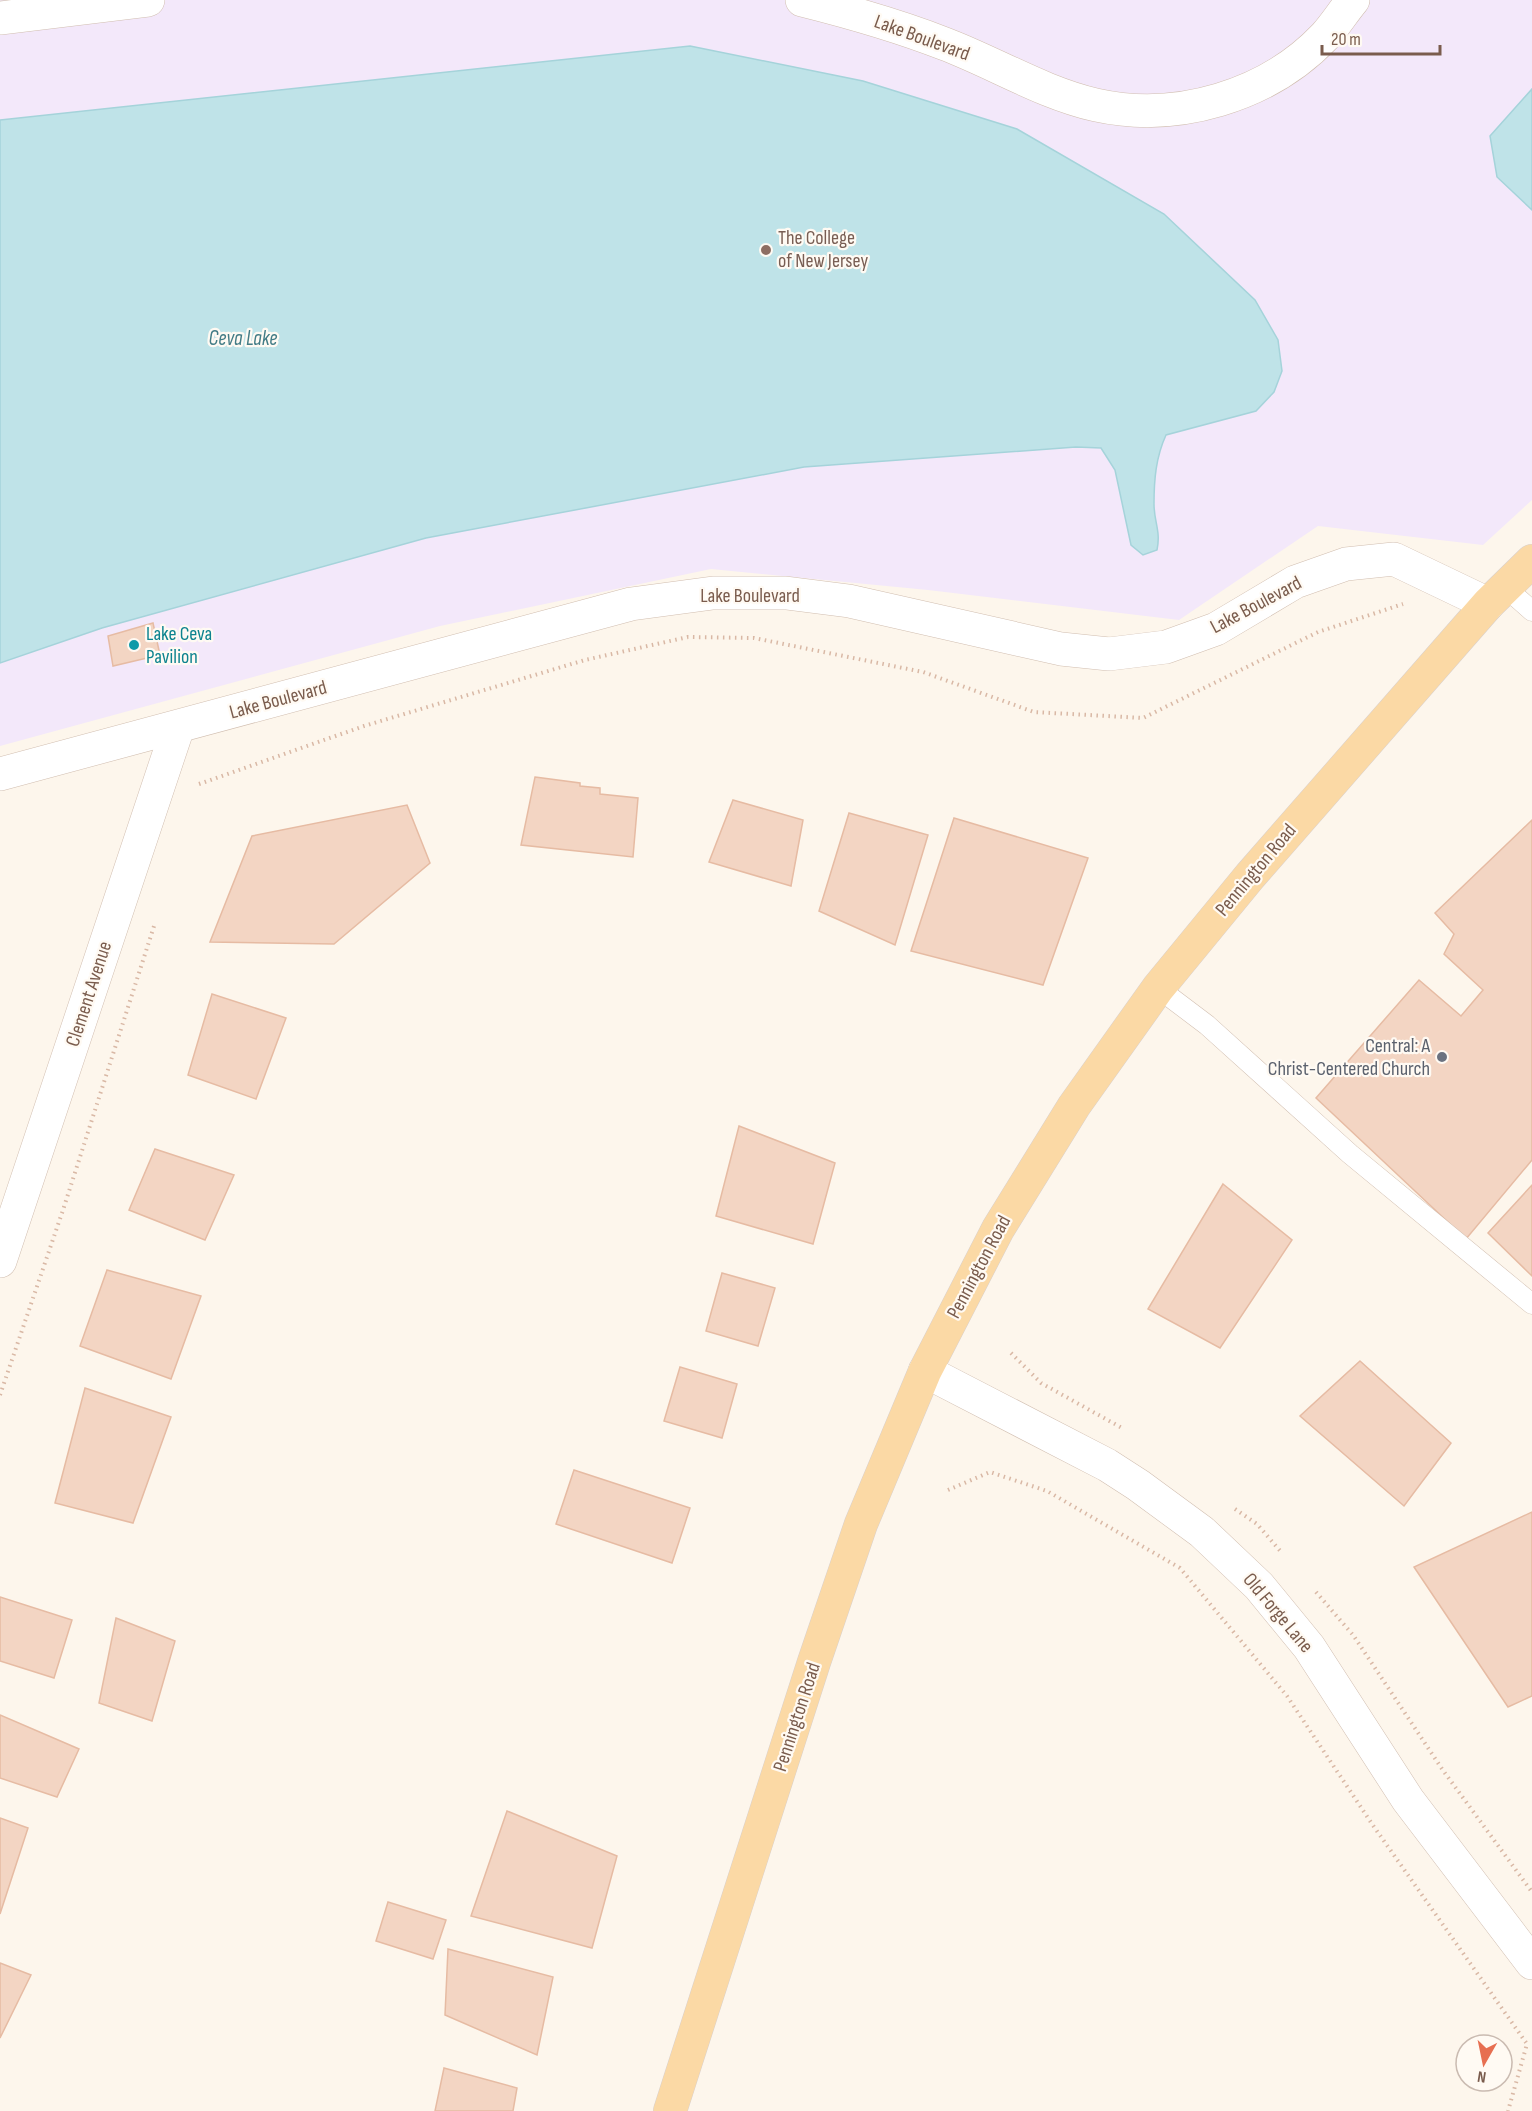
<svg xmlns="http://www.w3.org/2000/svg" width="1532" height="2111" font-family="'Sofia Sans Condensed',sans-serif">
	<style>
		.education { fill: #f3e8fa }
		.water { fill: #bfe3e8; stroke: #a5d3da; stroke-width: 1.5 }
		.building { fill: #f3d5c3; stroke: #e6bba3; stroke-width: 1.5 }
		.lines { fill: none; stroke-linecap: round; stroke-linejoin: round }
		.lane-casing { stroke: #d1beb0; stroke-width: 21 }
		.street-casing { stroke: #d1beb0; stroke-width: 34 }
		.primary-casing { stroke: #dad1cd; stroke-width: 34 }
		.path { stroke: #d9b8a5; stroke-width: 4; stroke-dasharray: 1.5 4.5; stroke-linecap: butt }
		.lane { stroke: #fff; stroke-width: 20 }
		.street { stroke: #fff; stroke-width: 33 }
		.primary { stroke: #fbd9a5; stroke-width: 33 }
		.education-dot { fill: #8d6e63; stroke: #fffaf3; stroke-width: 2 }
		.culture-dot { fill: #0f9aa8; stroke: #fffaf3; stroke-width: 2 }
		.worship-dot { fill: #6b7280; stroke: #fffaf3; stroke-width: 2 }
		.labels { text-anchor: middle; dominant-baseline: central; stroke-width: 4.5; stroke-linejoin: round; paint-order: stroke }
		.street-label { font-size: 20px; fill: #7a5c4d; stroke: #fffaf3 }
		.education-label { font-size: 20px; fill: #785e54; stroke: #fffaf3; text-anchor: start }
		.culture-label { font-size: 20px; fill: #0d838f; stroke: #fffaf3; text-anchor: start }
		.worship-label { font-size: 20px; fill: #5b616d; stroke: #fffaf3; text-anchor: end }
		.water-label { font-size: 21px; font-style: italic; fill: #437c86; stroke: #fffaf3 }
	</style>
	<rect width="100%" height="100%" fill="#fdf6ec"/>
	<!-- education -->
	<path class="education" d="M 0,0 L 1532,0 L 1532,500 L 1483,545 L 1318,526 L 1179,620 L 928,590 L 711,569 L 440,626 L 0,746 Z"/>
	<!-- water -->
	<g class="water">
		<path d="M 690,46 L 863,81 L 1017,129 L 1164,214 L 1255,300 L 1278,340 L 1282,371 L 1274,392 L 1256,411 L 1166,435 C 1156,457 1154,479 1154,504 C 1154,522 1161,531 1157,550 L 1143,555 L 1131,545 L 1115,470 L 1101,448 L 1076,447 L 804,467 L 426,538 L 102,628 L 0,663 L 0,120 Z"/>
		<path d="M 1532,89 L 1532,210 L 1497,177 L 1490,136 Z"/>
	</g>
	<!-- building -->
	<g class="building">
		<path d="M 153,623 L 160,655 L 113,666 L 108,636 Z"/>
		<path d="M 535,777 L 580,783 L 580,786 L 600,788 L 600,794 L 638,798 L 633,857 L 521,845 Z"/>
		<path d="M 733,800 L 803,820 L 791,886 L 709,862 Z"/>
		<path d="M 407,805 L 430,863 L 334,944 L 210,942 L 252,836 Z"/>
		<path d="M 849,813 L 928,835 L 895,945 L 819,911 Z"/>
		<path d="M 954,818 L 1088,858 L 1043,985 L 911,951 Z"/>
		<path d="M 1532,820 L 1532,1160 L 1466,1239 L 1316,1098 L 1419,980 L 1461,1016 L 1483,990 L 1444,954 L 1454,934 L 1435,913 Z"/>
		<path d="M 212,994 L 286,1018 L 256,1099 L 188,1075 Z"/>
		<path d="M 739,1126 L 835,1163 L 813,1244 L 716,1216 Z"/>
		<path d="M 155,1149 L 234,1175 L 205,1240 L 129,1210 Z"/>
		<path d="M 1223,1184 L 1292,1240 L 1220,1348 L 1148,1309 Z"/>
		<path d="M 1532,1185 L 1532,1276 L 1488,1233 Z"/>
		<path d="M 107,1270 L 201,1296 L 171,1379 L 80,1346 Z"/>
		<path d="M 722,1273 L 775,1288 L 758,1346 L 706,1331 Z"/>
		<path d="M 1360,1361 L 1451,1443 L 1404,1506 L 1300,1416 Z"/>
		<path d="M 680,1367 L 737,1384 L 722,1438 L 664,1421 Z"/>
		<path d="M 85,1388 L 171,1417 L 133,1523 L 55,1503 Z"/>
		<path d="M 574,1470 L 690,1508 L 672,1563 L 556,1524 Z"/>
		<path d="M 1532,1512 L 1532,1696 L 1508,1707 L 1414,1567 Z"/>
		<path d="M 0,1597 L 72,1620 L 54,1678 L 0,1661 Z"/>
		<path d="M 116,1618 L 175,1641 L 152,1721 L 99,1703 Z"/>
		<path d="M 0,1715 L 79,1749 L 57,1797 L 0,1778 Z"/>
		<path d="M 507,1811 L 617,1856 L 592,1948 L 471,1916 Z"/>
		<path d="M 0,1818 L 28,1828 L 0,1914 Z"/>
		<path d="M 388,1902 L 446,1920 L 433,1959 L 376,1941 Z"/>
		<path d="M 448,1949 L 553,1977 L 537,2055 L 445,2015 Z"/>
		<path d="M 0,1963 L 31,1975 L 0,2038 Z"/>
		<path d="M 444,2068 L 517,2088 L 513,2111 L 435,2111 Z"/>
	</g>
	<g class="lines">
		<defs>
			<g id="lane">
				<path d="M 1505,587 L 1532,611"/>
				<path d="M 1158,988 L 1207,1025 L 1350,1154 L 1532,1304"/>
			</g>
			<g id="street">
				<path d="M 802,0 C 850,12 899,26 945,44 C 995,63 1043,93 1096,105 C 1177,123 1268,96 1325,36 C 1335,25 1343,12 1353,0"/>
				<path d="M 0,18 L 148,0"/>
				<path d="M 0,774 L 631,604 L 713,593 L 786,593 L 849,601 L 1061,649 L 1109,654 L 1166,647 L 1216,629 L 1295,582 L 1346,564 L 1394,559 L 1488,604"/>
				<path d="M 0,1261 L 178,727"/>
				<path d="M 925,1371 L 1107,1465 L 1138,1485 L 1202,1532 L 1259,1586 L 1309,1647 L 1408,1800 L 1532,1963"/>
			</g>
			<path id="primary" d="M 670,2111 L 814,1662 L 861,1524 L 925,1371 L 998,1229 L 1074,1106 L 1158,988 L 1250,876 L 1488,604 L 1532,561"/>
		</defs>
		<!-- lane casing -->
		<use href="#lane" class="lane-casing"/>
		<!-- street casing -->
		<use href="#street" class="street-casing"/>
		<!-- primary casing -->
		<use href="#primary" class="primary-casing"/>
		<!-- path -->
		<g class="path">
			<path d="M 199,784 L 364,726 L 585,660 L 688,637 L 754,638 L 923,672 L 1034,712 L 1143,718 L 1318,632 L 1403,604"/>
			<path d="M 1011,1353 L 1041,1383 L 1122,1428"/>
			<path d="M 0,1395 L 63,1210 L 155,923"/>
			<path d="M 948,1490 L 990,1472 L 1047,1491 L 1180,1568 L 1287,1696 L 1372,1824 L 1527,2044 L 1508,2111"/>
			<path d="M 1235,1509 L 1257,1524 L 1282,1553"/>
			<path d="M 1316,1592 L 1353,1635 L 1442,1769 L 1532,1892"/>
		</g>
		<!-- lane -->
		<use href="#lane" class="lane"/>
		<!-- street -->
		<use href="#street" class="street"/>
		<!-- primary -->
		<use href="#primary" class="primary"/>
	</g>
	<!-- markers -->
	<circle class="education-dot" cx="766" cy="250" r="6"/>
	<circle class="culture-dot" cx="134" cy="645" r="6"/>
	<circle class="worship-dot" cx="1442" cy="1057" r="6"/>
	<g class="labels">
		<!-- street labels -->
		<g class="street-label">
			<text transform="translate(922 38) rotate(20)">Lake Boulevard</text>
			<text x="750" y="596">Lake Boulevard</text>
			<text transform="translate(1256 605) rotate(-28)">Lake Boulevard</text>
			<text transform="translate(278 700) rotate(-15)">Lake Boulevard</text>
			<text transform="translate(1256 870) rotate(-50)">Pennington Road</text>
			<text transform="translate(89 994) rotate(-72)">Clement Avenue</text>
			<text transform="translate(979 1267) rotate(-62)">Pennington Road</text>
			<text transform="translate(1278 1613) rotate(50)">Old Forge Lane</text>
			<text transform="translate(797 1717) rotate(-72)">Pennington Road</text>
		</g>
		<!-- education labels -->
		<g class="education-label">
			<text x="778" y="238">The College<tspan x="778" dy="23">of New Jersey</tspan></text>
		</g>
		<!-- culture labels -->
		<g class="culture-label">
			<text x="146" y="634">Lake Ceva<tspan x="146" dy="23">Pavilion</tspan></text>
		</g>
		<!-- worship labels -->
		<g class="worship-label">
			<text x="1430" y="1046">Central: A<tspan x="1430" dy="23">Christ-Centered Church</tspan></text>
		</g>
		<!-- water labels -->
		<g class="water-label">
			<text x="243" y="338">Ceva Lake</text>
		</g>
	</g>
	<!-- north arrow -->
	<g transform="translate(1484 2063) rotate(189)"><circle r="28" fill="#fffaf3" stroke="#cabbb1" stroke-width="1.5"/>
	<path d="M0-4.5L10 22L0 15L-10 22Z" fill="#e76f51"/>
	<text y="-9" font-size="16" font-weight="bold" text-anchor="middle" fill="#7a5c4d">N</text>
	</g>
	<!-- scale -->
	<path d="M1322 45v9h118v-9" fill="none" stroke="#7a5c4d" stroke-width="3"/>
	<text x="1331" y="45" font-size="18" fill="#7a5c4d" stroke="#fffaf3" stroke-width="4.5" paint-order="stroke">20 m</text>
</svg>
